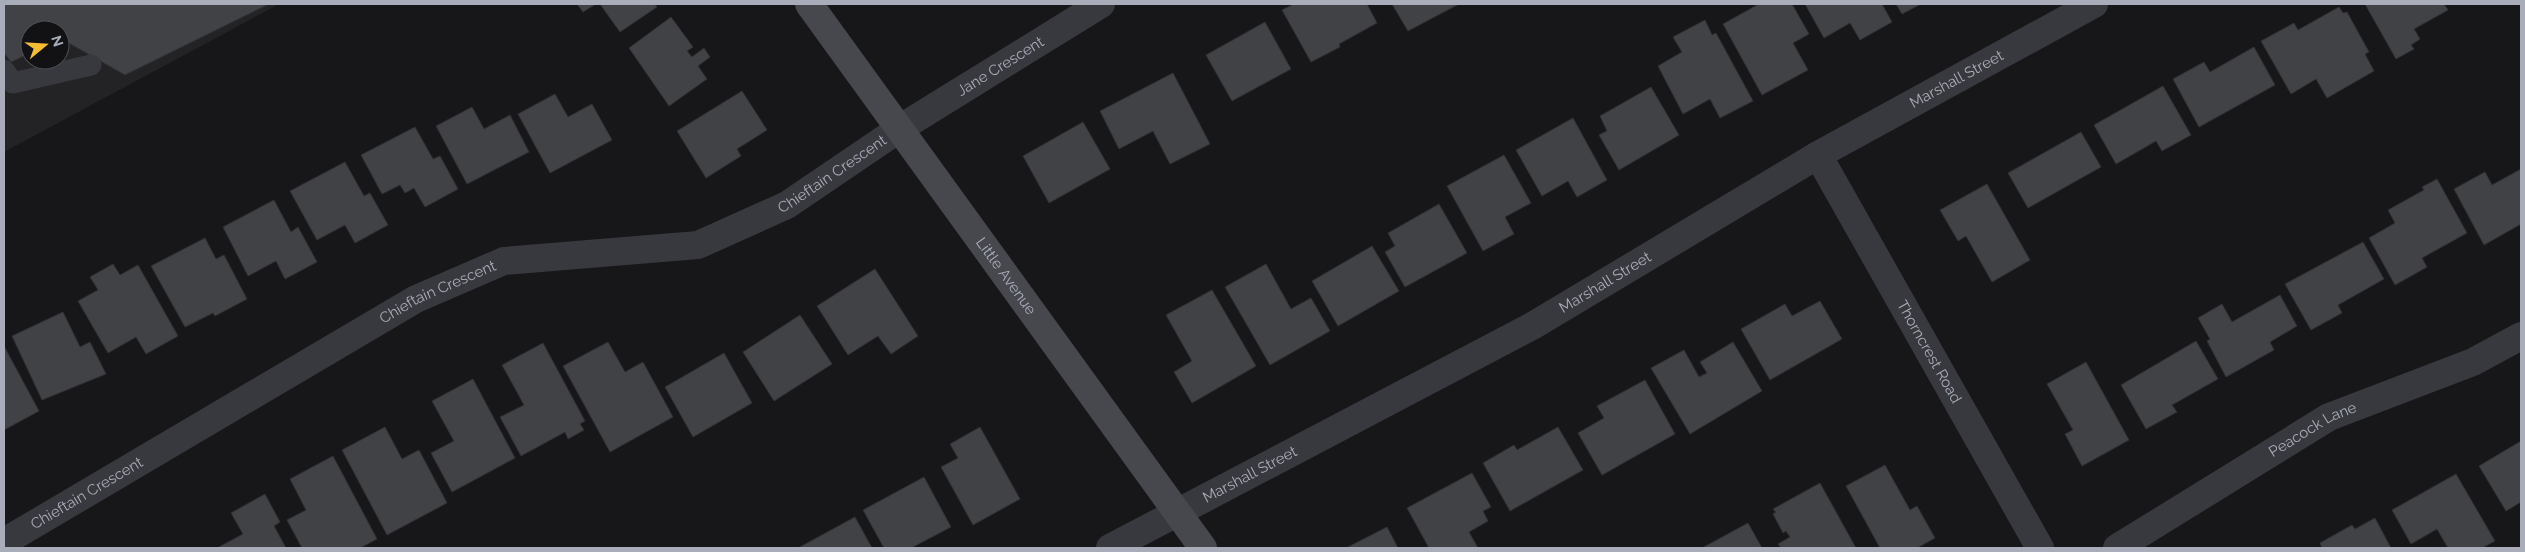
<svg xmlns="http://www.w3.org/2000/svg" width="2525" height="552" font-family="Raleway,sans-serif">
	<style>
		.built { fill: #232326; fill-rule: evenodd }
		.building { fill: #414246; stroke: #313135 }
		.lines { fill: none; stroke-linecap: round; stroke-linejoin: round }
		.lane { stroke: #38393e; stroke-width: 21 }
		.street { stroke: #38393e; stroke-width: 28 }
		.secondary { stroke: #46484e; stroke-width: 28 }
		.labels { text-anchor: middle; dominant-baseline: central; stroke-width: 5; stroke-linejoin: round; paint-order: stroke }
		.street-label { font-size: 15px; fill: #a9adb9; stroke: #121214 }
	</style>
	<rect width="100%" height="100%" fill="#171719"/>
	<!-- built -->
	<path class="built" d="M 4,4 L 279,4 L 4,152 ZM 30,30 L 60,30 L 60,60 L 30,60 Z"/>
	<!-- building -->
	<g class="building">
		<path d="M 4,4 L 269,4 L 125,75 L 60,38 L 60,30 L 30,30 L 30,53 L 11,62 L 4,53 Z"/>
		<path d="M 577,4 L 596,4 L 583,12 Z"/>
		<path d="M 600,4 L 655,4 L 657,7 L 620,32 Z"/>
		<path d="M 1294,4 L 1367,4 L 1377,23 L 1339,44 L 1340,47 L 1311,62 L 1282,10 Z"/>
		<path d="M 1392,4 L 1459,4 L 1408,31 Z"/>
		<path d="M 1759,4 L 1792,4 L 1809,34 L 1793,43 L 1808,70 L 1762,95 L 1723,24 Z"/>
		<path d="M 1805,4 L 1882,4 L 1892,22 L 1860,40 L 1850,23 L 1824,38 Z"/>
		<path d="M 1896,4 L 1921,4 L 1902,14 Z"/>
		<path d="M 2365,4 L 2444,4 L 2448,10 L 2414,29 L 2420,39 L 2411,45 L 2414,49 L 2396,59 Z"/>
		<path d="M 2339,7 L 2343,13 L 2347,12 L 2369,52 L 2365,54 L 2374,71 L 2327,98 L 2316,79 L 2291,94 L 2261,41 L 2294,23 L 2298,30 Z"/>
		<path d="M 671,17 L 693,47 L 687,51 L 692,57 L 704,48 L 710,57 L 698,66 L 707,79 L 669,106 L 629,48 Z"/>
		<path d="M 1705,20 L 1712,35 L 1716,33 L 1753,101 L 1720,118 L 1710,99 L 1683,114 L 1658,66 L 1682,52 L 1673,37 Z"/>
		<path d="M 1265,22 L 1291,69 L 1232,101 L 1206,55 Z"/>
		<path d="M 2254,47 L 2275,85 L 2199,127 L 2173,79 L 2204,62 L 2210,72 Z"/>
		<path d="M 1173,73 L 1210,144 L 1170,164 L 1153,131 L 1119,149 L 1100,111 Z"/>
		<path d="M 2163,86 L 2191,135 L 2162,151 L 2156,141 L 2116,164 L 2094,125 Z"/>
		<path d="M 1651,87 L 1679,135 L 1619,170 L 1599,135 L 1607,131 L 1600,116 Z"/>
		<path d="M 742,91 L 767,130 L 737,149 L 741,156 L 706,178 L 677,131 Z"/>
		<path d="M 555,94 L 568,117 L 592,104 L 612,140 L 550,173 L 518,114 Z"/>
		<path d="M 472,107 L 484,129 L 510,115 L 529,152 L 467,184 L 436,126 Z"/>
		<path d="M 1573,118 L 1607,180 L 1577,197 L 1568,181 L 1542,196 L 1516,150 Z"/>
		<path d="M 1083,122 L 1110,169 L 1049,203 L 1023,156 Z"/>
		<path d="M 415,127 L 433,159 L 440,156 L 458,189 L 425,207 L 414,188 L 405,193 L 400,185 L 382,194 L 361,155 Z"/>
		<path d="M 2081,132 L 2101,167 L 2028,208 L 2008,173 Z"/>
		<path d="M 1504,155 L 1531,203 L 1505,217 L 1514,234 L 1483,251 L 1447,186 Z"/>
		<path d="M 345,162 L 364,196 L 370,193 L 388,225 L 355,243 L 345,225 L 317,240 L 290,191 Z"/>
		<path d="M 2521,169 L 2521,224 L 2484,245 L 2454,189 L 2485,172 L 2492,185 Z"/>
		<path d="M 2437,179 L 2467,233 L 2422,258 L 2427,267 L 2395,285 L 2369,238 L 2395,223 L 2388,210 L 2424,190 L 2422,187 Z"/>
		<path d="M 1987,184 L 2030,260 L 1992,282 L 1966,236 L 1958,241 L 1940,210 Z"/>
		<path d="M 274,200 L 291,232 L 298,227 L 317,262 L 285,279 L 276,261 L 248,276 L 223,227 Z"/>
		<path d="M 1439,204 L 1467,253 L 1405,287 L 1385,252 L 1395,246 L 1388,233 Z"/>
		<path d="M 205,238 L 216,259 L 224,255 L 247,299 L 215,316 L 213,313 L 185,327 L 151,266 Z"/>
		<path d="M 2363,242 L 2384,279 L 2338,305 L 2342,313 L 2311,330 L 2285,284 Z"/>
		<path d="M 1372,246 L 1399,291 L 1338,326 L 1312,281 Z"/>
		<path d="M 113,264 L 120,275 L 138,265 L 178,336 L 146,354 L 136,337 L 108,353 L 78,301 L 98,290 L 90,277 Z"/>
		<path d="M 1266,264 L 1291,309 L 1311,298 L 1330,331 L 1270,365 L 1225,287 Z"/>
		<path d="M 875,269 L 918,336 L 891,354 L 878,336 L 848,355 L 817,306 Z"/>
		<path d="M 1212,290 L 1256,366 L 1192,403 L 1174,372 L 1192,361 L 1166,315 Z"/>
		<path d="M 2280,295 L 2297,326 L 2270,342 L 2274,350 L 2226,377 L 2207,341 L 2210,339 L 2198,318 L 2222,304 L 2232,322 Z"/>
		<path d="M 1820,301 L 1842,339 L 1770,380 L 1741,329 L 1785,304 L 1792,316 Z"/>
		<path d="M 63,312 L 80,347 L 90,342 L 106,374 L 42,400 L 12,336 Z"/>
		<path d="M 800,315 L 832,364 L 774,401 L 743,352 Z"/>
		<path d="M 2196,341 L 2218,379 L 2172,405 L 2177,412 L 2146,429 L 2121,385 Z"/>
		<path d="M 608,342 L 625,372 L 643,362 L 673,417 L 610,452 L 563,366 Z"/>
		<path d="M 1733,342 L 1762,391 L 1690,434 L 1651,368 L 1684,350 L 1699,377 L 1707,373 L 1700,362 Z"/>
		<path d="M 543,343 L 585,421 L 580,424 L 584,430 L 568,439 L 565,432 L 521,456 L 500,417 L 524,405 L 502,365 Z"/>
		<path d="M 4,346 L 39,411 L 4,430 Z"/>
		<path d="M 724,353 L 752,403 L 693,437 L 665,387 Z"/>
		<path d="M 2086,362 L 2129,440 L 2082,466 L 2065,434 L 2073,430 L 2047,384 Z"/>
		<path d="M 473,379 L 515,458 L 452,492 L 431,453 L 454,441 L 432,401 Z"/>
		<path d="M 1645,380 L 1675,434 L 1602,475 L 1578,433 L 1604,418 L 1597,406 Z"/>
		<path d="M 385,427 L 402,459 L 419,450 L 447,503 L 387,535 L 342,450 Z"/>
		<path d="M 980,427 L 1020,499 L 973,525 L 941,467 L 958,458 L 950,444 Z"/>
		<path d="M 1558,427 L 1583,470 L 1510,511 L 1483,463 L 1514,445 L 1517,450 Z"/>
		<path d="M 2521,441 L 2521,502 L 2506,511 L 2479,466 Z"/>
		<path d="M 333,456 L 377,539 L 360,548 L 302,548 L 287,520 L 306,510 L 290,479 Z"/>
		<path d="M 1885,465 L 1910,510 L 1917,506 L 1935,538 L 1917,548 L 1880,548 L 1846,486 Z"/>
		<path d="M 1472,473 L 1491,507 L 1483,511 L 1488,521 L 1469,532 L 1478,548 L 1429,548 L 1407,508 Z"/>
		<path d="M 2456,474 L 2495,541 L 2482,548 L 2448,548 L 2437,529 L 2411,544 L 2392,510 Z"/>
		<path d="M 924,477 L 951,527 L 911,548 L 884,548 L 863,510 Z"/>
		<path d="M 1820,483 L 1856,548 L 1781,548 L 1778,544 L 1790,537 L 1786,531 L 1783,533 L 1773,514 L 1776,512 L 1773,509 Z"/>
		<path d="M 265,494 L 280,522 L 274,526 L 286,548 L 217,548 L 243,534 L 231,513 Z"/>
		<path d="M 855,517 L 872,548 L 798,548 Z"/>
		<path d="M 2375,518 L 2391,548 L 2322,548 L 2320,543 L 2352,525 L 2355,529 Z"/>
		<path d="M 1748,523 L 1762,548 L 1702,548 Z"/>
		<path d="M 1387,527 L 1398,548 L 1346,548 Z"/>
	</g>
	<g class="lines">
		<!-- lane -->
		<path class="lane" d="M 4,70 L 13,83 L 91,65"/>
		<!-- street -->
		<g class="street">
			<path id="s1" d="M 1818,155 L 2040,548"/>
			<path id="s2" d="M 4,542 L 416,299 L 504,261 L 698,245 L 787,205 L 899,129 L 1101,4"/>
			<path id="s3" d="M 1110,548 L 1534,325 L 1818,155 L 2094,4"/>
			<path id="s4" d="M 2117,548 L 2329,417 L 2473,362 L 2521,336"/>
		</g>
		<!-- secondary -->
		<path class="secondary" id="s5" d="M 809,4 L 1203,548"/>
	</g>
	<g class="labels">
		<!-- street labels -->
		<g class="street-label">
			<text stroke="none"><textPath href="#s2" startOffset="1121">Jane Crescent</textPath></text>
			<text stroke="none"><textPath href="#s3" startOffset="968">Marshall Street</textPath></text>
			<text stroke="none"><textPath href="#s2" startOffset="921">Chieftain Crescent</textPath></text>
			<text stroke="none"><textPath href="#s5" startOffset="336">Little Avenue</textPath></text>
			<text stroke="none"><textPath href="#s3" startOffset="562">Marshall Street</textPath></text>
			<text stroke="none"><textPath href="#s2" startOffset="501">Chieftain Crescent</textPath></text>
			<text stroke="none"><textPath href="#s1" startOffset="226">Thorncrest Road</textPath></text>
			<text stroke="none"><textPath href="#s4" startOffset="229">Peacock Lane</textPath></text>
			<text stroke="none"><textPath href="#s3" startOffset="158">Marshall Street</textPath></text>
			<text stroke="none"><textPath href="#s2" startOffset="96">Chieftain Crescent</textPath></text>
		</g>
	</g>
	<!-- border -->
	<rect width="2525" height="552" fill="none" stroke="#a9adb9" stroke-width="10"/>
	<!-- north arrow -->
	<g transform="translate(45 45) rotate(72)"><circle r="24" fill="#121214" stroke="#4e5056"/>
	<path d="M0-4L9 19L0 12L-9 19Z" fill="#f6bd33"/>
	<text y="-8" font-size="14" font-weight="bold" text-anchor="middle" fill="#a9adb9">N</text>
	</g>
</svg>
